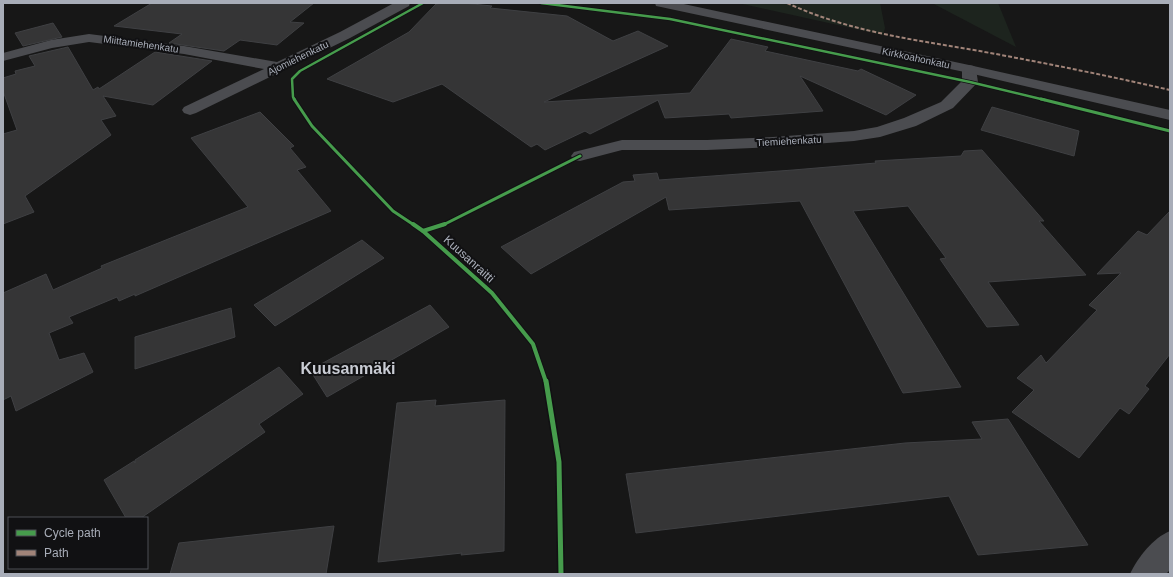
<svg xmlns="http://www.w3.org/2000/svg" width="1173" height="577" font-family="Helvetica,sans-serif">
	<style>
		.green { fill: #1d241e }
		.building { fill: #353536; stroke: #3f4043 }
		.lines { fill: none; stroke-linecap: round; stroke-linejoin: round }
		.minor { fill: #4b4c50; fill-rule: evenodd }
		.tertiary { fill: #4b4c50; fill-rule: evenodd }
		.quiet { stroke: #a18479; stroke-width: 2; stroke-dasharray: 4 2; stroke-linecap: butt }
		.cycleway-far3-casing { stroke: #111113; stroke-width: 4 }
		.cycleway-far2-casing { stroke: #111113; stroke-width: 5 }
		.cycleway-far1-casing { stroke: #111113; stroke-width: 6 }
		.cycleway-casing { stroke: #111113; stroke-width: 8 }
		.cycleway-far3 { stroke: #469c4c; stroke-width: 2.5 }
		.cycleway-far2 { stroke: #469c4c; stroke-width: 3 }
		.cycleway-far1 { stroke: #469c4c; stroke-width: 4 }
		.cycleway { stroke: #469c4c; stroke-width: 5 }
		.labels { text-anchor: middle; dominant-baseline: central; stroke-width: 4; stroke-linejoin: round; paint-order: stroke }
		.far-street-label { font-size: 10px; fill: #a8adb8; stroke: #111113 }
		.street-label { font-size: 12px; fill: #a8adb8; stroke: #111113 }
		.district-label { font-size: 16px; font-weight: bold; fill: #c9ccd4; stroke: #111113 }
	</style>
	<rect width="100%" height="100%" fill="#171717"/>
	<!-- green -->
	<g class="green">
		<path d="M 738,3 L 880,3 L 885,28 L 883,35 Z"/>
		<path d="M 932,3 L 998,3 L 1016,47 Z"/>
	</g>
	<!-- building -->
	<g class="building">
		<path d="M 152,3 L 314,3 L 290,22 L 304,23 L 277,45 L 240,40 L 224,51 L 169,43 L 182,34 L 114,26 Z"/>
		<path d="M 443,3 L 463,3 L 492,6 L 490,8 L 567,16 L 613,41 L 638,31 L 668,46 L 544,102 L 690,93 L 731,39 L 768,47 L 765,51 L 858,71 L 861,69 L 916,95 L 886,115 L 800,76 L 823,111 L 731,118 L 729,114 L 665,118 L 658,100 L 590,134 L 585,131 L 545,150 L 537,144 L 531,147 L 442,84 L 393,102 L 327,79 L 409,32 L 436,4 Z"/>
		<path d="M 53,23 L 62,37 L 23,46 L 15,33 Z"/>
		<path d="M 68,47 L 93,90 L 98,87 L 99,89 L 155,52 L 212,61 L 153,105 L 103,96 L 116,116 L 101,120 L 111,135 L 25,196 L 34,212 L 3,224 L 3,134 L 17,130 L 3,91 L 3,78 L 16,74 L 15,71 L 35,66 L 29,56 Z"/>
		<path d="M 992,107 L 1079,131 L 1074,156 L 981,130 Z"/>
		<path d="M 260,112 L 294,146 L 290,148 L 306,167 L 297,170 L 331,211 L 135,296 L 135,294 L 119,301 L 117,297 L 69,317 L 73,323 L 49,333 L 59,360 L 84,353 L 93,372 L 16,411 L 11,396 L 3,400 L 3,293 L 46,274 L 53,290 L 102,268 L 101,266 L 248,207 L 191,138 Z"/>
		<path d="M 982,150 L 1044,221 L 1039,221 L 1086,275 L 988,282 L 1019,325 L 987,327 L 940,259 L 946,258 L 908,206 L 853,211 L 961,387 L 903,393 L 800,201 L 669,210 L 666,197 L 531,274 L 501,247 L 623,182 L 635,181 L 633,175 L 657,173 L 659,180 L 793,170 L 876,163 L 875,161 L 961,156 L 964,151 Z"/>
		<path d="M 1170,211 L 1170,354 L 1145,386 L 1149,389 L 1129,414 L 1120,408 L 1079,458 L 1012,412 L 1034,390 L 1017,378 L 1041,355 L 1046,363 L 1097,310 L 1089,305 L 1121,273 L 1097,274 L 1138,231 L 1147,235 Z"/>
		<path d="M 362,240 L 384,258 L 275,326 L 254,305 Z"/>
		<path d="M 430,305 L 449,327 L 327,397 L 310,370 Z"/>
		<path d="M 231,308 L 235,337 L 135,369 L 135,337 Z"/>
		<path d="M 279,367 L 303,394 L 259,424 L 265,432 L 141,518 L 126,518 L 104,480 L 134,461 L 135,463 L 135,460 Z"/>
		<path d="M 436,400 L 435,406 L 505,400 L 504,551 L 461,555 L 462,553 L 378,562 L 397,403 Z"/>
		<path d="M 1008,419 L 1088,545 L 978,555 L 949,496 L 636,533 L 626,474 L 905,443 L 982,439 L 972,422 Z"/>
		<path d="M 334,526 L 326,574 L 170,574 L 179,543 Z"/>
	</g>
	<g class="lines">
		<!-- minor -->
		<g class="minor">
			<path d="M 394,3 L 410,3 L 409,6 L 350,38 L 196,113 L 190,115 L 184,113 L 182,110 L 184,107 L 264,69 L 184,54 L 89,42 L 52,48 L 3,61 L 3,53 L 51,40 L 89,34 L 184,46 L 277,62 L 340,32 Z"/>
			<path d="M 969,65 L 974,66 L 976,69 L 978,82 L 953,108 L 916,126 L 880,137 L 854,141 L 773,147 L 707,150 L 622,150 L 580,161 L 574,160 L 571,156 L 574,152 L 622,140 L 707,140 L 773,137 L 854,131 L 877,127 L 904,118 L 941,102 L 962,81 L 962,69 L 964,66 Z"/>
			<path d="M 1170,531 L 1170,570 L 1166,574 L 1130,574 C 1138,557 1153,538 1170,531 Z"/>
		</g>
		<!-- tertiary -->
		<path class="tertiary" d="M 655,3 L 679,3 L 969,65 L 1170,110 L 1170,120 L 969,73 L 661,7 L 656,6 Z"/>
		<!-- quiet -->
		<path class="quiet" d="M 787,3 C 848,31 909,39 974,50 C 1040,62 1105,75 1170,90"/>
		<defs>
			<g id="cycleway-far3">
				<path d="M 541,3 L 670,19 L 970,82 L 1045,100"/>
				<path d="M 295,100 L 293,97 L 292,79 L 300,71 L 423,3"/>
			</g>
			<g id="cycleway-far2">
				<path d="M 294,99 L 312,126 L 393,211 L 414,225"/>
				<path d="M 1041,99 L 1170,131"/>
				<path d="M 443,225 L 580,156"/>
			</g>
			<g id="cycleway-far1">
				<path d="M 413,224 L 423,231 L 492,293 L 533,344 L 546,382"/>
				<path d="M 423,231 L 445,224"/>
			</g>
			<path id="cycleway" d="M 546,381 L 559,462 L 561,574"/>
		</defs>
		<!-- cycleway-far3 casing -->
		<use href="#cycleway-far3" class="cycleway-far3-casing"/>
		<!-- cycleway-far2 casing -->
		<use href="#cycleway-far2" class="cycleway-far2-casing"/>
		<!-- cycleway-far1 casing -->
		<use href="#cycleway-far1" class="cycleway-far1-casing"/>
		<!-- cycleway casing -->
		<use href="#cycleway" class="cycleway-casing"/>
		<!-- cycleway-far3 -->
		<use href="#cycleway-far3" class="cycleway-far3"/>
		<!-- cycleway-far2 -->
		<use href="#cycleway-far2" class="cycleway-far2"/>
		<!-- cycleway-far1 -->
		<use href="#cycleway-far1" class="cycleway-far1"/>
		<!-- cycleway -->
		<use href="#cycleway" class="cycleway"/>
	</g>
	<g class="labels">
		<!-- far-street labels -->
		<g class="far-street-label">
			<text transform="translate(141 44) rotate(8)">Miittamiehenkatu</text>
			<text transform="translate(298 58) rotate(-26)">Ajomiehenkatu</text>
			<text transform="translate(916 58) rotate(12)">Kirkkoahonkatu</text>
			<text transform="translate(789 141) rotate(-3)">Tiemiehenkatu</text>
		</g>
		<!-- street labels -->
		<g class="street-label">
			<text transform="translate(469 259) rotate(42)">Kuusanraitti</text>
		</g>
		<!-- district labels -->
		<g class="district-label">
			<text x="348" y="368">Kuusanmäki</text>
		</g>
	</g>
	<!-- border -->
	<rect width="1173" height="577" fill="none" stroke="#a8adb8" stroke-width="8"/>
	<!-- legend -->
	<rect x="8" y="517" width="140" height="52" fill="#111113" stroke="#4d4f55"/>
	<rect x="16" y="530" width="20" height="6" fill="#469c4c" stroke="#4d4f55"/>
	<text x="44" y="537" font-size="12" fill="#a8adb8">Cycle path</text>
	<rect x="16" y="550" width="20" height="6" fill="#a18479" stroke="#4d4f55"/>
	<text x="44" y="557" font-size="12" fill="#a8adb8">Path</text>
</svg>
